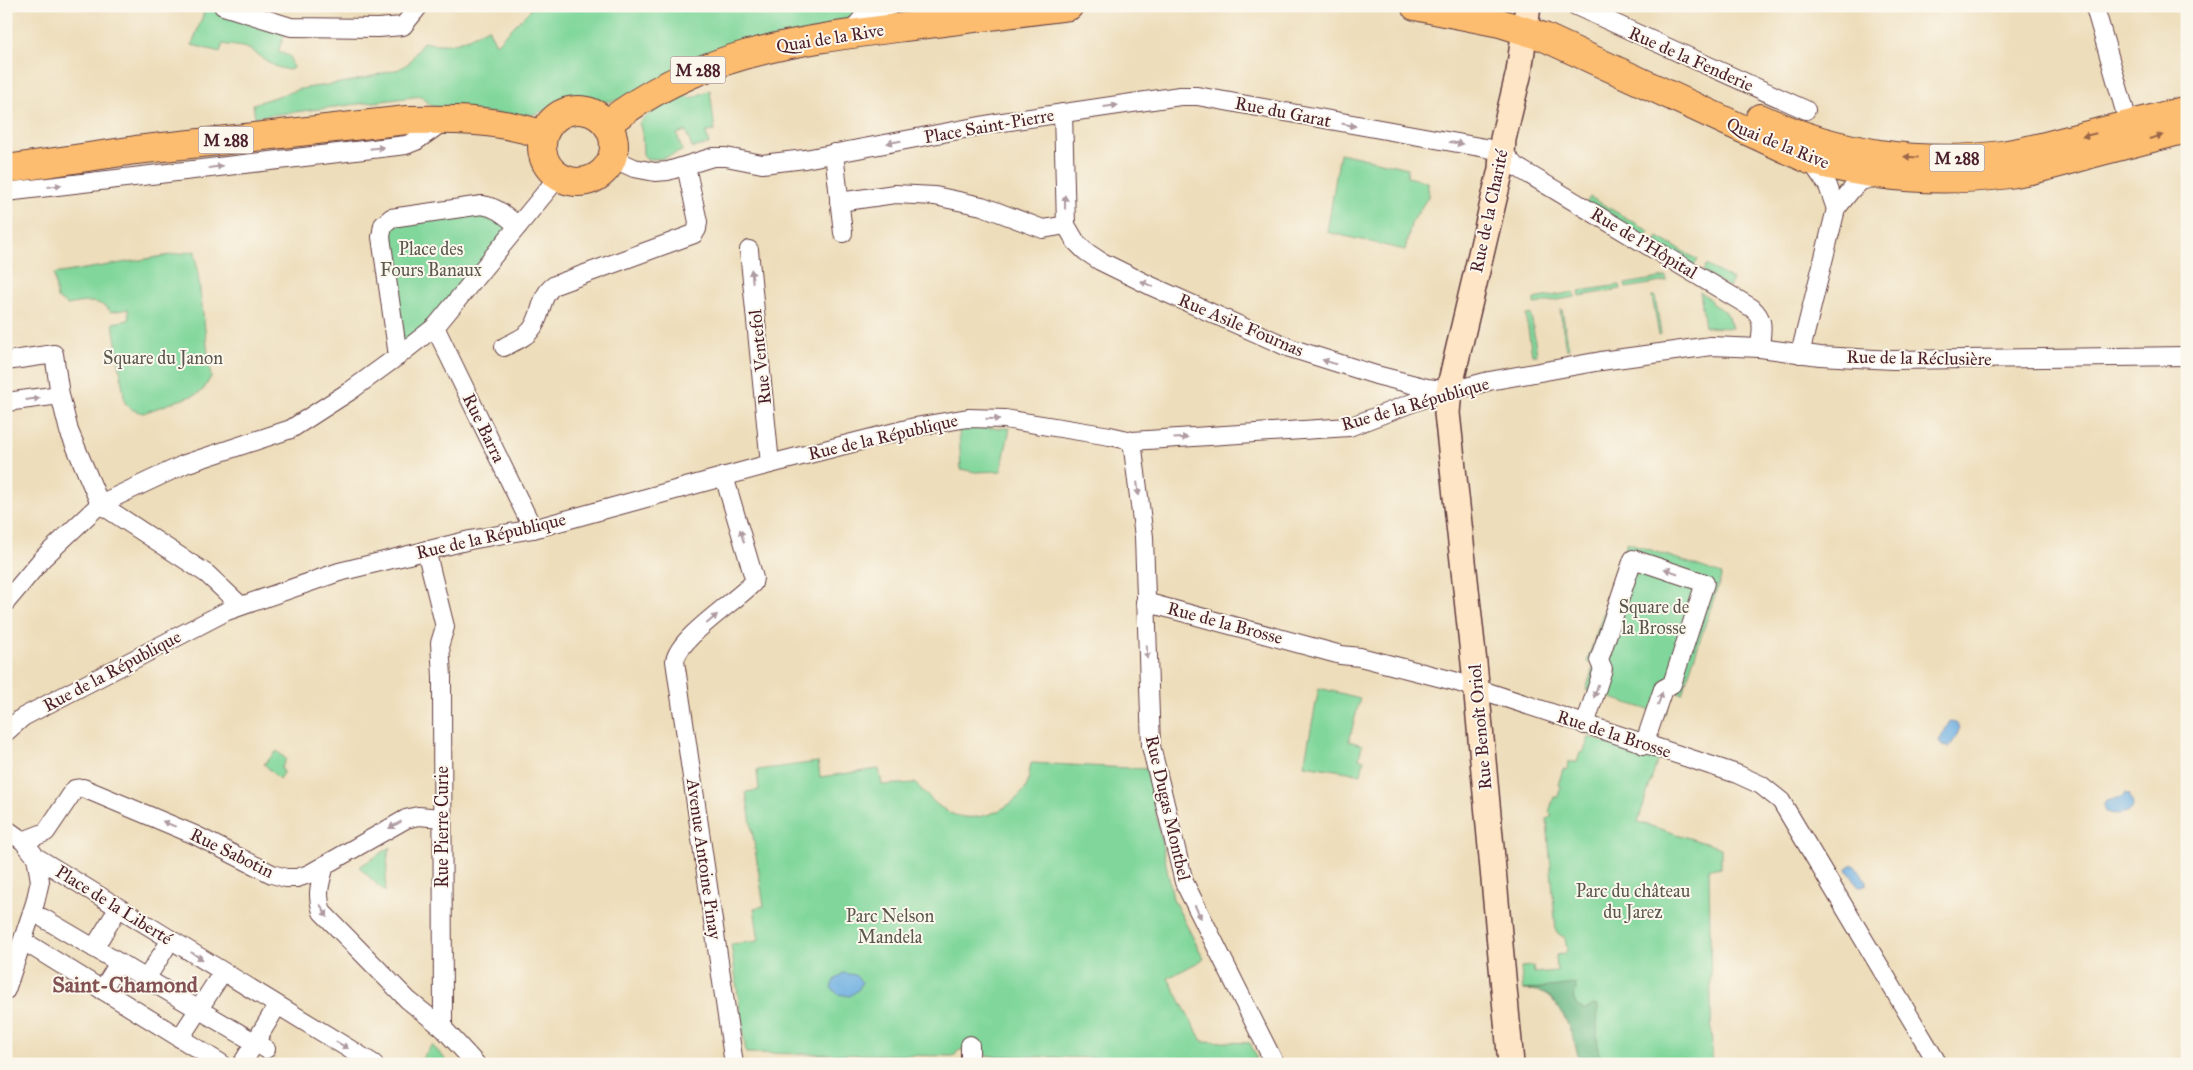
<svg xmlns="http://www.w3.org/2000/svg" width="2193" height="1070" font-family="'IM FELL Great Primer',serif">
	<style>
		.green { fill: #81d79b; stroke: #667b63 }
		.forest { fill: #68b883; stroke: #596c57 }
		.water { fill: #6dafe1; stroke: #5c6786 }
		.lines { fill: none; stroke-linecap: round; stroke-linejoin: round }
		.street-casing { stroke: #623c40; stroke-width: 20 }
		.secondary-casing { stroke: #623c40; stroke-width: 28 }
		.primary-casing { stroke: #623c40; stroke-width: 30 }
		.street { stroke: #fff; stroke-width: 18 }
		.secondary { stroke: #fee5c5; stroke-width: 25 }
		.primary { stroke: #fcbd6f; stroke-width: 28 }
		.oneway { fill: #ae9aa0 }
		.oneway2 { fill: #9a664a }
		.labels { text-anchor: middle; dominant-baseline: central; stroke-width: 4; stroke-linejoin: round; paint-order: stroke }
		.shield { fill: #fbf7ec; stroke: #7f6065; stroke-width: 1 }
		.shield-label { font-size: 16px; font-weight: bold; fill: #4a1f2b }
		.street-label { font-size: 18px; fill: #4a1f2b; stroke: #fbf7ec }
		.park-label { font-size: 18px; fill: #5a564d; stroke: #fbf7ec }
		.district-label { font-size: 22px; font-weight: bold; fill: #835255; stroke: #fbf7ec }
	</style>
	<rect width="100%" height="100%" fill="#fbf7ec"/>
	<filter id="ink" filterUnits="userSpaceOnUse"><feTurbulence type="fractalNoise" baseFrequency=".02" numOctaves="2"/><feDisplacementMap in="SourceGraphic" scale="10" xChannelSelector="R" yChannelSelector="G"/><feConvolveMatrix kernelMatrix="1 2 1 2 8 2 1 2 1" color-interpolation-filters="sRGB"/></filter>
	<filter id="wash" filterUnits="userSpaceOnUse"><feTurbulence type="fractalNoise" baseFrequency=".0096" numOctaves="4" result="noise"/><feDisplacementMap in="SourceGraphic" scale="20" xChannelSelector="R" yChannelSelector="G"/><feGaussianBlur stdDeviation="1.12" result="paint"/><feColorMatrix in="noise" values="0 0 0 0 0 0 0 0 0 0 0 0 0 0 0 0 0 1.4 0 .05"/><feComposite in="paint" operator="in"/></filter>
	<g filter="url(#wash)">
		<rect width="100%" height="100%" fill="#edddba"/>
		<!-- green -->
		<g class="green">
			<path d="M 539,6 L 859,6 L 861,8 L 840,25 L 752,43 L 743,38 L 674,64 L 674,72 L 618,100 C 600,105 584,94 567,99 C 553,103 545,113 530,115 L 436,110 L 421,96 L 255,117 L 253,104 L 300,89 L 353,81 L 399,69 L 409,63 L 423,42 C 453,48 463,41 488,28 L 496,44 L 533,7 Z"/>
			<path d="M 206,7 L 285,33 L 278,52 L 290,56 L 293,68 L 289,70 C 271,67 268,61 254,52 C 246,46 233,46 223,44 L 220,52 L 192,45 Z"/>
			<path d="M 710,90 L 715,131 L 706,132 L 709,144 L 692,148 L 686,131 L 677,134 L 682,151 L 664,158 L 647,160 L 643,155 L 642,132 L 639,123 L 655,109 L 682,94 L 691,98 Z"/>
			<path d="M 1340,153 L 1408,168 L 1407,177 L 1427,182 L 1429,195 L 1411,224 L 1405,250 L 1327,232 Z"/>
			<path d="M 1590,197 L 1649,231 L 1645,238 L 1586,204 Z"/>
			<path d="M 482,205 L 518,226 L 398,356 L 381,237 L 391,218 Z"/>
			<path d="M 1658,237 L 1698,260 L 1694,266 L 1654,244 Z"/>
			<path d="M 195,251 L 211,377 L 203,390 L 197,394 L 143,413 L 133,410 L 125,403 L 113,323 L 129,320 L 128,309 L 111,312 C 99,298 84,302 67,305 L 57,298 L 54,274 Z"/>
			<path d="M 1706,265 L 1733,280 L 1729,287 L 1703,272 Z"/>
			<path d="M 1666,277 L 1667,281 L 1626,288 L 1625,284 Z"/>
			<path d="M 1620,285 L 1621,289 L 1580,296 L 1579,291 Z"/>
			<path d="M 1574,292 L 1575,297 L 1534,304 L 1534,299 Z"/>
			<path d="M 1700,292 L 1709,298 L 1712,304 L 1726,312 L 1732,328 L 1705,327 Z"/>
			<path d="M 1652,296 L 1655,296 L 1661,334 L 1659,335 Z"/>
			<path d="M 1560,310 L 1562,310 L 1569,349 L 1566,349 Z"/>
			<path d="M 1531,314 L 1537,355 L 1532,355 L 1526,315 Z"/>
			<path d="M 973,428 L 1010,428 L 1001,471 L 975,472 L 961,469 L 959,429 Z"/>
			<path d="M 1627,542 L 1722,574 L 1682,694 L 1673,691 L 1665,715 L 1586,690 L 1594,665 L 1587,662 Z"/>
			<path d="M 1319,688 L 1360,698 L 1349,741 L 1362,745 L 1359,758 L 1364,760 L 1361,774 L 1304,765 Z"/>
			<path d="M 1589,737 L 1658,759 L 1638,822 L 1721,848 L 1721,867 L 1709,869 L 1712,1064 L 1580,1064 C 1576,1043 1564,1006 1546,994 C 1539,990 1530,990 1523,990 L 1521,967 L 1533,966 L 1534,973 L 1557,971 L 1556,955 L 1564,954 L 1567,950 L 1565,938 L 1556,932 L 1547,819 L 1552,816 L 1549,812 L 1554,797 L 1558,797 L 1561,786 L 1558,785 L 1563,769 L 1567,770 L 1568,762 L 1577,762 L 1580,753 L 1584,751 Z"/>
			<path d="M 277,751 L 286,759 L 281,769 L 284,771 L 279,779 L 264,764 Z"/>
			<path d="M 818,762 L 820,777 L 879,769 L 882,785 L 915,783 C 926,794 936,806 950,813 C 975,825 1009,811 1025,789 C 1029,783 1029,771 1031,763 L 1147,769 L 1173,899 L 1204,959 L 1168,978 L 1202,1041 L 1250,1043 L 1257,1058 L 1251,1061 L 987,1056 L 979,1050 L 959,1050 L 954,1056 L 746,1053 L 731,944 L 759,941 L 754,908 L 764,906 L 746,792 L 759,790 L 757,770 Z"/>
			<path d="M 391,847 L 388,855 L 385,892 L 359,867 Z"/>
			<path d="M 432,1045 L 450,1064 L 418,1064 Z"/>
		</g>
		<!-- forest -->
		<path class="forest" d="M 1575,984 L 1576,990 L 1573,997 L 1577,1006 L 1585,1010 L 1594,1005 L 1598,1006 L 1597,1036 L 1600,1064 L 1580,1064 C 1576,1043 1564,1006 1546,994 C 1539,990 1530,990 1523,990 Z"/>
		<!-- water -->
		<g class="water">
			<path d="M 1950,721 L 1956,722 L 1960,727 C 1958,733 1954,742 1949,747 L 1942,746 L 1939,741 Z"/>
			<path d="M 2125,793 L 2129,794 C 2130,797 2133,800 2133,805 C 2132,815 2111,816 2105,811 L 2104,804 L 2106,801 L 2124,796 Z"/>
			<path d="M 1853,864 L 1867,881 L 1867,885 L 1862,887 L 1859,887 L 1848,871 L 1847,868 Z"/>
			<path d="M 843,973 L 855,975 L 862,982 L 859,989 L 850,996 L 838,994 L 831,988 L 834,980 Z"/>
		</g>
	</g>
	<g filter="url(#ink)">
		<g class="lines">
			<defs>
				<g id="street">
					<path d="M 223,6 L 291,27 L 378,28 L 403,26 L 419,6"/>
					<path d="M 1576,6 L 1806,110"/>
					<path d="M 2096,11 L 2129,125"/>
					<path d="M 851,33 C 864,14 868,9 890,6"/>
					<path d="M 1063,113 L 1066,225 L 1076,242 L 1085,251 L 1100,261 L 1151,286 L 1290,348 L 1376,375 L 1427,388 L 1443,390"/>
					<path d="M 834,153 L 843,233"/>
					<path d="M 612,158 L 634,168 L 655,172 L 668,171 L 713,157 L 726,157 L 762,164 L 805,159 L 996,123 L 1180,96 L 1197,96 L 1502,151 L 1515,166 L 1752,308 C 1766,321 1761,330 1760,348"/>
					<path d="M 1810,160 L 1828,186 L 1836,209"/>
					<path d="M 6,192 L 406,145 L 416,141 L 447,119"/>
					<path d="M 839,202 L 895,194 L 935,196 L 982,206 L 1043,229 L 1066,225"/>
					<path d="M 749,250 L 770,464"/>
					<path d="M 435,327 L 533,529"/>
					<path d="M 504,347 C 513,342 525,338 531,330 C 543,316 539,295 555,285 L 694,234 L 697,229 L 698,222 L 686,166"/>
					<path d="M 1800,354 L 1836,209 L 1852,189 L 1861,181 L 1878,176"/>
					<path d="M 398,356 L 381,237 L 383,225 L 391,218 L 482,205 C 497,207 506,216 518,226"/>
					<path d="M 6,361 L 54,354 L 60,395 L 69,431 L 100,504 L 207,574 L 240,605"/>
					<path d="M 6,402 L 60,395"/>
					<path d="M 1132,441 L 1144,537 L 1151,746 L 1184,882 L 1275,1064"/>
					<path d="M 724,476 L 754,578 L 753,583 C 735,602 679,637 675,661 L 734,1064"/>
					<path d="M 426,550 L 445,627 L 440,643 L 442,677 L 443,1028"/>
					<path d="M 6,602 L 42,559 L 100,504 L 185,464 L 291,429 L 350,391 L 398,356 L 436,326 L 559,176"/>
					<path d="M 1145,602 L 1341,655 L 1360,657 L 1454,681 L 1737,774 L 1761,785 L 1781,801 L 1938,1064"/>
					<path d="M 1585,725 L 1603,669 L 1599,660 L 1633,559 L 1705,583 L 1672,684 L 1663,689 L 1644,745"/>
					<path d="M 6,732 L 23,717 L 227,611 L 339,572 L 470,540 L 533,529 L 770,464 L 915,427 L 968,418 L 1005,419 L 1110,436 L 1132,441 L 1349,427 L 1425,398 L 1489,381 L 1601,361 L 1711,346 L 1760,348 L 1820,356 L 1893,360 L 2187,356"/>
					<path d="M 6,829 L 23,841 L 36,857 L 374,1064"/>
					<path d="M 23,841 L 46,832 L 75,789 L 83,788 L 195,835 L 272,874 L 286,878 L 297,878 L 309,874 L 406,819 L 418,816 L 442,818"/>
					<path d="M 325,865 C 320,885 316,892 322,912 L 408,1000 L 443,1028 L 476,1064"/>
					<path d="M 43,918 L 266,1049"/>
					<path d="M 33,947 L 222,1064"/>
					<path d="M 94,948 L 113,917"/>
					<path d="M 146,979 L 165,949"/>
					<path d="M 6,990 L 35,903 L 40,881 L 36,857"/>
					<path d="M 102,990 L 119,963"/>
					<path d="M 180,1038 L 217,981"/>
					<path d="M 242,1064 L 274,1011"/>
					<path d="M 970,1064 L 970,1045"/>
				</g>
				<path id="secondary" d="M 1511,1064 L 1474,663 L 1447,413 L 1449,390 L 1456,360 L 1501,169 L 1503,139 L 1519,72 L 1528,6"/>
				<g id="primary">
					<path d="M 1415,6 L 1500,23 L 1544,37 L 1810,160 C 1875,178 1942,183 2009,174 C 2040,170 2069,160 2098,152 C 2128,144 2157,137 2187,129"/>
					<circle cx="578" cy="146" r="36"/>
					<path d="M 1760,118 C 1835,153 1920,166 2002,155 C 2025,152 2049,145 2072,139 C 2110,129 2149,120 2187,110"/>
					<path d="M 607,124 C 697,53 794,41 904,27 C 959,20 1014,13 1069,6"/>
					<path d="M 6,169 L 136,150 L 407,120 C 452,119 500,119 543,135"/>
				</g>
			</defs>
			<!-- street casing -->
			<use href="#street" class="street-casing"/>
			<!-- secondary casing -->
			<use href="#secondary" class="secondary-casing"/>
			<!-- primary casing -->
			<use href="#primary" class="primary-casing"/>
			<!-- street -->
			<use href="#street" class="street"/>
			<!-- secondary -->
			<use href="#secondary" class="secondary"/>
			<!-- primary -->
			<use href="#primary" class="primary"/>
		</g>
		<!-- one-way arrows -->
		<defs><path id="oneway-solid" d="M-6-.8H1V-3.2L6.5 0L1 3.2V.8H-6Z" transform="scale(1.25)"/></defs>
		<g class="oneway">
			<use href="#oneway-solid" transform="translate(1111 106) rotate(-7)"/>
			<use href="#oneway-solid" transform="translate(1349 125) rotate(11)"/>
			<use href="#oneway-solid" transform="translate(894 142) rotate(170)"/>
			<use href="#oneway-solid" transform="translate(1456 143) rotate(10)"/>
			<use href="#oneway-solid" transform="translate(377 148) rotate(-6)"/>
			<use href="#oneway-solid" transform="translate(216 167) rotate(-7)"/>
			<use href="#oneway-solid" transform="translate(55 186) rotate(-7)"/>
			<use href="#oneway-solid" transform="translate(1065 202) rotate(-91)"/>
			<use href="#oneway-solid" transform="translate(752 276) rotate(-96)"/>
			<use href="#oneway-solid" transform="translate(1147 284) rotate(-154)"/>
			<use href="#oneway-solid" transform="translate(1329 362) rotate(-162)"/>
			<use href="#oneway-solid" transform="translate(33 399) rotate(-8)"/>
			<use href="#oneway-solid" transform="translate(993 419) rotate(1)"/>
			<use href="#oneway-solid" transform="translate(1181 438) rotate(-4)"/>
			<use href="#oneway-solid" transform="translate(1138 489) rotate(83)"/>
			<use href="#oneway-solid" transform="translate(742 536) rotate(-107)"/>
			<use href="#oneway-solid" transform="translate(1671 571) rotate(-161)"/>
			<use href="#oneway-solid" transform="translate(712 619) rotate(-41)"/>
			<use href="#oneway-solid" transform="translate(1147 652) rotate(88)"/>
			<use href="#oneway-solid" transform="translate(1596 691) rotate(108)"/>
			<use href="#oneway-solid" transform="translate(1660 699) rotate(-71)"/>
			<use href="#oneway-solid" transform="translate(169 824) rotate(-157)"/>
			<use href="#oneway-solid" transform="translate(395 825) rotate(151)"/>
			<use href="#oneway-solid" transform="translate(324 911) rotate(60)"/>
			<use href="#oneway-solid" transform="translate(1198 912) rotate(64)"/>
			<use href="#oneway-solid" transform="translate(197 956) rotate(32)"/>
			<use href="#oneway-solid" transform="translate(342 1045) rotate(30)"/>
		</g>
		<g class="oneway2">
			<use href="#oneway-solid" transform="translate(2089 135) rotate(166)"/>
			<use href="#oneway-solid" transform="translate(2156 137) rotate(-15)"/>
			<use href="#oneway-solid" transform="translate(1911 157) rotate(-176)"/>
		</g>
	</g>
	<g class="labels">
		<!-- shield labels -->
		<g class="shield">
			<rect x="670.5" y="56.5" width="55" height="27" rx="4"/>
			<rect x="198.5" y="126.5" width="55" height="27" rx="4"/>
			<rect x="1929.5" y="144.5" width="55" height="27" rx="4"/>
		</g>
		<g class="shield-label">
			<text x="698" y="70">M 288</text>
			<text x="226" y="140">M 288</text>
			<text x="1957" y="158">M 288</text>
		</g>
		<!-- street labels -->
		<g class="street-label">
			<text transform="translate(830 38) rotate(-9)">Quai de la Rive</text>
			<text transform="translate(1691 59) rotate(24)">Rue de la Fenderie</text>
			<text transform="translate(1283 112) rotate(11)">Rue du Garat</text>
			<text transform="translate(989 126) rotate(-10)">Place Saint-Pierre</text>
			<text transform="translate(1778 143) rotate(22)">Quai de la Rive</text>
			<text transform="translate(1489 211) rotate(-78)">Rue de la Charité</text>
			<text transform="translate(1644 243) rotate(31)">Rue de l'Hôpital</text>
			<text transform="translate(1241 325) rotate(23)">Rue Asile Fournas</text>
			<text transform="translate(760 357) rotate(-96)">Rue Ventefol</text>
			<text transform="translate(1919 358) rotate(1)">Rue de la Réclusière</text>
			<text transform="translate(1415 404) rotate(-16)">Rue de la République</text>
			<text transform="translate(484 428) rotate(64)">Rue Barra</text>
			<text transform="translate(883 437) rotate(-13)">Rue de la République</text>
			<text transform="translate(491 536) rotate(-13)">Rue de la République</text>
			<text transform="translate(1225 623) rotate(15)">Rue de la Brosse</text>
			<text transform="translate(112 671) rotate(-28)">Rue de la République</text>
			<text transform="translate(1480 727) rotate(-95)">Rue Benoît Oriol</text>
			<text transform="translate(1614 734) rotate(18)">Rue de la Brosse</text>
			<text transform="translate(1168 808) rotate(77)">Rue Dugas Montbel</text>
			<text transform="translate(442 827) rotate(-90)">Rue Pierre Curie</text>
			<text transform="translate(232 853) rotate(26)">Rue Sabotin</text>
			<text transform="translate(704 859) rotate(82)">Avenue Antoine Pinay</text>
			<text transform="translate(114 905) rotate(32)">Place de la Liberté</text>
		</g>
		<!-- park labels -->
		<g class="park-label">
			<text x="431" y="249">Place des<tspan x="431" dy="21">Fours Banaux</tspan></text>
			<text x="163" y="358">Square du Janon</text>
			<text x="1654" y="607">Square de<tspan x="1654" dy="21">la Brosse</tspan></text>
			<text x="1633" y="891">Parc du château<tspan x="1633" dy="21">du Jarez</tspan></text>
			<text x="890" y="916">Parc Nelson<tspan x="890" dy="21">Mandela</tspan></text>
		</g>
		<!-- district labels -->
		<g class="district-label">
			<text x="125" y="984">Saint-Chamond</text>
		</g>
	</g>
	<!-- margin -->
	<rect width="2193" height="1070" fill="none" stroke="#fbf7ec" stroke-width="25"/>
</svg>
